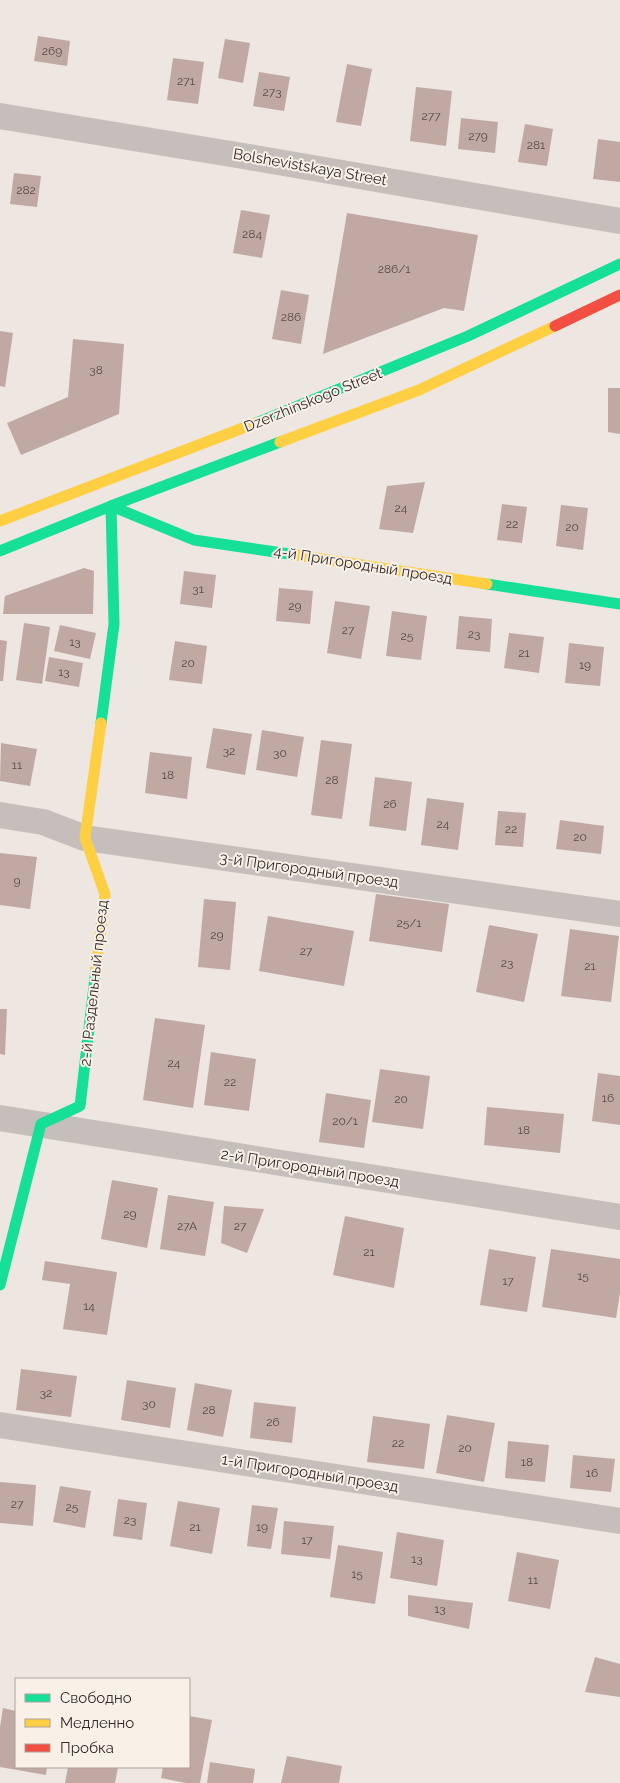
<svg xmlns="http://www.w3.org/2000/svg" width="620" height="1783" font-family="Raleway,sans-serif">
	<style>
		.building { fill: #c0a9a3 }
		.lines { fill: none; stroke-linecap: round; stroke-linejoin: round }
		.street { stroke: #c6beba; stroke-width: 26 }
		.fast { stroke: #16e098; stroke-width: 11 }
		.slow { stroke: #ffcf43; stroke-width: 11 }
		.jam { stroke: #f24e42; stroke-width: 11 }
		.labels { text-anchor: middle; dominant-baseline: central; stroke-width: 4; stroke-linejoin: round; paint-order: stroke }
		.number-label { font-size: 12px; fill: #594a47 }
		.street-label { font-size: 15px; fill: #372b28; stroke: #f9f0e8 }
	</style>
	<rect width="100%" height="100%" fill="#ede6e1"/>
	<!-- building -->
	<g class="building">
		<path d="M 38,36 L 70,41 L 67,66 L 34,61 Z"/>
		<path d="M 225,39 L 250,43 L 243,83 L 218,78 Z"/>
		<path d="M 173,58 L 204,62 L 198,104 L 167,100 Z"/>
		<path d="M 347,64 L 372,69 L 361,126 L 336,122 Z"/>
		<path d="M 259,72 L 290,77 L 284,111 L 253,106 Z"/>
		<path d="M 416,87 L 452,91 L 446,146 L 410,141 Z"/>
		<path d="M 461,118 L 498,122 L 495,153 L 458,149 Z"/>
		<path d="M 525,124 L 553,129 L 547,166 L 518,162 Z"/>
		<path d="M 598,139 L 620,142 L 620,182 L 593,179 Z"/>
		<path d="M 14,173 L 41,176 L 37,207 L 10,204 Z"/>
		<path d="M 241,210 L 270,215 L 262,258 L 233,253 Z"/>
		<path d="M 347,213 L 478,235 L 464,311 L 444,308 L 323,354 Z"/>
		<path d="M 281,290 L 309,295 L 301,344 L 272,339 Z"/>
		<path d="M 0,331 L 13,333 L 5,387 L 0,386 Z"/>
		<path d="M 73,339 L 124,344 L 119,414 L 21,455 L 7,423 L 68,397 Z"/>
		<path d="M 608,388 L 620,388 L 620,434 L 608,432 Z"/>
		<path d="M 425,482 L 413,533 L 379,529 L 387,486 Z"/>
		<path d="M 502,504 L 527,507 L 522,543 L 497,540 Z"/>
		<path d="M 561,505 L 588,508 L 583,550 L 556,546 Z"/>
		<path d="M 84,568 L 94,571 L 93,614 L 3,614 L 5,596 Z"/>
		<path d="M 184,571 L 216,575 L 212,608 L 180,604 Z"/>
		<path d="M 279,588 L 313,591 L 310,624 L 276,621 Z"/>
		<path d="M 335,601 L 370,606 L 361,659 L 327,653 Z"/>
		<path d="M 392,611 L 427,616 L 421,660 L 386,656 Z"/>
		<path d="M 459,616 L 492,619 L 490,652 L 456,649 Z"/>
		<path d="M 24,623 L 50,627 L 42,684 L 16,680 Z"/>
		<path d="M 60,625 L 96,633 L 90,659 L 54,651 Z"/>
		<path d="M 509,633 L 544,637 L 539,673 L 504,668 Z"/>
		<path d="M 0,640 L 7,641 L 3,681 L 0,681 Z"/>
		<path d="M 175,641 L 207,646 L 202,684 L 169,680 Z"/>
		<path d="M 569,643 L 604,647 L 600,686 L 565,683 Z"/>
		<path d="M 49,657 L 83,663 L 79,687 L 45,681 Z"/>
		<path d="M 213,728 L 252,734 L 245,775 L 206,768 Z"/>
		<path d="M 262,730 L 304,737 L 297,777 L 256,770 Z"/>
		<path d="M 321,740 L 352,744 L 342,819 L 311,815 Z"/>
		<path d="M 1,743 L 37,749 L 30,786 L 0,781 Z"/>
		<path d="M 150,752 L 192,757 L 187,799 L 145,793 Z"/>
		<path d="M 375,777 L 412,782 L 406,831 L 369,826 Z"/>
		<path d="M 427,798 L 464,803 L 458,850 L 421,845 Z"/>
		<path d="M 498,811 L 526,813 L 523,847 L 495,845 Z"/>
		<path d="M 560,820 L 604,826 L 601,854 L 556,849 Z"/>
		<path d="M 0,853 L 37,857 L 30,909 L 0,905 Z"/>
		<path d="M 376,894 L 449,904 L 442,952 L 369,941 Z"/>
		<path d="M 204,899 L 236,902 L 230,970 L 198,967 Z"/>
		<path d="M 268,916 L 354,931 L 344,986 L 259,971 Z"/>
		<path d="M 489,925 L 538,934 L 524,1002 L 476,992 Z"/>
		<path d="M 570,929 L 619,936 L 611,1002 L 561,996 Z"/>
		<path d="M 0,1009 L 7,1009 L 5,1055 L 0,1054 Z"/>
		<path d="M 155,1018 L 205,1025 L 193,1108 L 143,1100 Z"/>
		<path d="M 211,1052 L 256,1059 L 249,1111 L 204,1105 Z"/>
		<path d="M 380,1069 L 430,1076 L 423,1129 L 372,1122 Z"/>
		<path d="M 598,1073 L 620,1076 L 620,1125 L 592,1121 Z"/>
		<path d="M 326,1093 L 371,1100 L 364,1148 L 319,1142 Z"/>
		<path d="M 487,1107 L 564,1114 L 560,1153 L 484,1145 Z"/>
		<path d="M 112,1180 L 158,1188 L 147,1248 L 101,1239 Z"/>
		<path d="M 168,1195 L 214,1202 L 205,1256 L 160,1249 Z"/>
		<path d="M 224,1206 L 264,1209 L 247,1253 L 221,1243 Z"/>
		<path d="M 345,1216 L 404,1228 L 394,1288 L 333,1275 Z"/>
		<path d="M 489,1249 L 536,1257 L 527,1312 L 480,1305 Z"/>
		<path d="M 551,1249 L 620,1259 L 620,1293 L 616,1318 L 542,1307 Z"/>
		<path d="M 45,1261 L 117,1272 L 107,1335 L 63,1329 L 70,1284 L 42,1280 Z"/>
		<path d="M 21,1369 L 77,1376 L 71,1417 L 16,1410 Z"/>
		<path d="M 127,1380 L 176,1388 L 170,1428 L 121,1420 Z"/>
		<path d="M 195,1383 L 232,1390 L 223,1437 L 187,1430 Z"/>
		<path d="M 254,1402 L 296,1407 L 292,1443 L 250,1438 Z"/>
		<path d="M 447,1415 L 495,1423 L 484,1482 L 436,1473 Z"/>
		<path d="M 373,1416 L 430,1424 L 424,1469 L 367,1462 Z"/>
		<path d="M 508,1441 L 549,1445 L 545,1482 L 505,1478 Z"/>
		<path d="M 573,1455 L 615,1459 L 611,1492 L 570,1488 Z"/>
		<path d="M 0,1482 L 36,1485 L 33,1526 L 0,1523 Z"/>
		<path d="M 60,1486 L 91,1491 L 85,1528 L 53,1522 Z"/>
		<path d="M 118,1499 L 147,1503 L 142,1540 L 113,1536 Z"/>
		<path d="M 178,1501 L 220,1508 L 212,1554 L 170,1546 Z"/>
		<path d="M 252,1505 L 278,1508 L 271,1549 L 247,1546 Z"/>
		<path d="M 284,1521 L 334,1526 L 330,1559 L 281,1554 Z"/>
		<path d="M 397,1532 L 444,1540 L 437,1586 L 390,1578 Z"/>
		<path d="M 338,1545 L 383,1552 L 375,1604 L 330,1597 Z"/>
		<path d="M 517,1552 L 559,1560 L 550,1609 L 508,1601 Z"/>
		<path d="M 408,1595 L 473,1603 L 469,1629 L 408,1616 Z"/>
		<path d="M 595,1657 L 620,1664 L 620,1697 L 585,1692 Z"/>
		<path d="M 3,1708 L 16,1711 L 16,1767 L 47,1767 L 46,1775 L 0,1767 L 0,1727 Z"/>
		<path d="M 189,1716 L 212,1720 L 200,1783 L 186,1783 L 161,1778 L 163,1767 L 189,1767 Z"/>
		<path d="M 287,1756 L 342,1766 L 339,1783 L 281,1783 Z"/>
		<path d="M 210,1762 L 255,1769 L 253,1783 L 207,1783 Z"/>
		<path d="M 68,1767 L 118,1767 L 115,1783 L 65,1783 Z"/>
	</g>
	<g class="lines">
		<!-- street -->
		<g class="street">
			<path d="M 0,116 L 237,155 L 620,221"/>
			<path d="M 0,815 L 43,822 L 85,838 L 620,914"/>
			<path d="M 0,1118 L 620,1217"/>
			<path d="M 0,1425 L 620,1521"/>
		</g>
		<!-- fast -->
		<g class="fast">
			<path d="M 256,423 L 468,336 L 620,264"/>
			<path d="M 0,551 L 111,506 L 280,442"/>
			<path d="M 487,584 L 620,604"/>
			<path d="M 101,723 L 114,624 L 111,506 L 194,540 L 296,555"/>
			<path d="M 0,1285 L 41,1124 L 80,1106 L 96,969"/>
		</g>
		<!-- slow -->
		<g class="slow">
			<path d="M 280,442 L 419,390 L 555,326"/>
			<path d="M 0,521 L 256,423"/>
			<path d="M 296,555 L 487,584"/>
			<path d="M 96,969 L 105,894 L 85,838 L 101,723"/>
		</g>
		<!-- jam -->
		<path class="jam" d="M 555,326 L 620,295"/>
	</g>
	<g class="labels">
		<!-- number labels -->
		<g class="number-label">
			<text x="52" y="51">269</text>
			<text x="186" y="81">271</text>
			<text x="272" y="92">273</text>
			<text x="431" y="116">277</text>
			<text x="478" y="136">279</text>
			<text x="536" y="145">281</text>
			<text x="26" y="190">282</text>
			<text x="252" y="234">284</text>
			<text x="394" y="269">286/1</text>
			<text x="291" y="317">286</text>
			<text x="96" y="370">38</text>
			<text x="401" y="508">24</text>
			<text x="512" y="524">22</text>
			<text x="572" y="527">20</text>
			<text x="198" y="589">31</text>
			<text x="295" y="606">29</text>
			<text x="348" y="630">27</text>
			<text x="474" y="634">23</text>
			<text x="407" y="636">25</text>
			<text x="75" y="642">13</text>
			<text x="524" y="653">21</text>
			<text x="188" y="663">20</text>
			<text x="585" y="665">19</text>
			<text x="64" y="672">13</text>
			<text x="229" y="751">32</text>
			<text x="280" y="753">30</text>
			<text x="17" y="765">11</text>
			<text x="168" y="775">18</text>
			<text x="332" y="780">28</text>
			<text x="390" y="804">26</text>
			<text x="443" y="824">24</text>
			<text x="511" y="829">22</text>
			<text x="580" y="837">20</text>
			<text x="17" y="881">9</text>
			<text x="409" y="923">25/1</text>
			<text x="217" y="935">29</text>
			<text x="306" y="951">27</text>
			<text x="507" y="963">23</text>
			<text x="590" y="966">21</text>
			<text x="174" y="1063">24</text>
			<text x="230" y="1082">22</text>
			<text x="608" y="1098">16</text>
			<text x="401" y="1099">20</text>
			<text x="345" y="1121">20/1</text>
			<text x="524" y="1130">18</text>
			<text x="130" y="1214">29</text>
			<text x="187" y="1226">27А</text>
			<text x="240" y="1226">27</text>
			<text x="369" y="1252">21</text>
			<text x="583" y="1276">15</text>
			<text x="508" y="1281">17</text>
			<text x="89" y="1306">14</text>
			<text x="46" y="1393">32</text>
			<text x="149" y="1404">30</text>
			<text x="209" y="1410">28</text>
			<text x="273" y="1422">26</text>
			<text x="398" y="1443">22</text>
			<text x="465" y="1448">20</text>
			<text x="527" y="1462">18</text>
			<text x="592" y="1473">16</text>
			<text x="17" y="1504">27</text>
			<text x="72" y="1507">25</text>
			<text x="130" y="1520">23</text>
			<text x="195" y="1527">21</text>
			<text x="262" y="1527">19</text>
			<text x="307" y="1540">17</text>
			<text x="417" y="1559">13</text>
			<text x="357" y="1574">15</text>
			<text x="533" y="1580">11</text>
			<text x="440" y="1609">13</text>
		</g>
		<!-- street labels -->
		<g class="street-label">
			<text transform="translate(310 167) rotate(10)">Bolshevistskaya Street</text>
			<text transform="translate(313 400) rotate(-22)">Dzerzhinskogo Street</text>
			<text transform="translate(363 565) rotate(9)">4-й Пригородный проезд</text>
			<text transform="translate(309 870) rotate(8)">3-й Пригородный проезд</text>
			<text transform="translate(94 983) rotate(-84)">2-й Раздельный проезд</text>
			<text transform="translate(310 1168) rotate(9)">2-й Пригородный проезд</text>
			<text transform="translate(310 1473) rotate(9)">1-й Пригородный проезд</text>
		</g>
	</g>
	<!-- legend -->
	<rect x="15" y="1678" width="175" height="90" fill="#f9f0e8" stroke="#aba19b"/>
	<rect x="25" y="1694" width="25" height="8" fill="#16e098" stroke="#aba19b"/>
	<text x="60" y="1703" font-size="15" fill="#372b28">Свободно</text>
	<rect x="25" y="1719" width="25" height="8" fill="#ffcf43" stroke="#aba19b"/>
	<text x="60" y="1728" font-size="15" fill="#372b28">Медленно</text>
	<rect x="25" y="1744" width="25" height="8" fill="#f24e42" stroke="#aba19b"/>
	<text x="60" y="1753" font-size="15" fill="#372b28">Пробка</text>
</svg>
